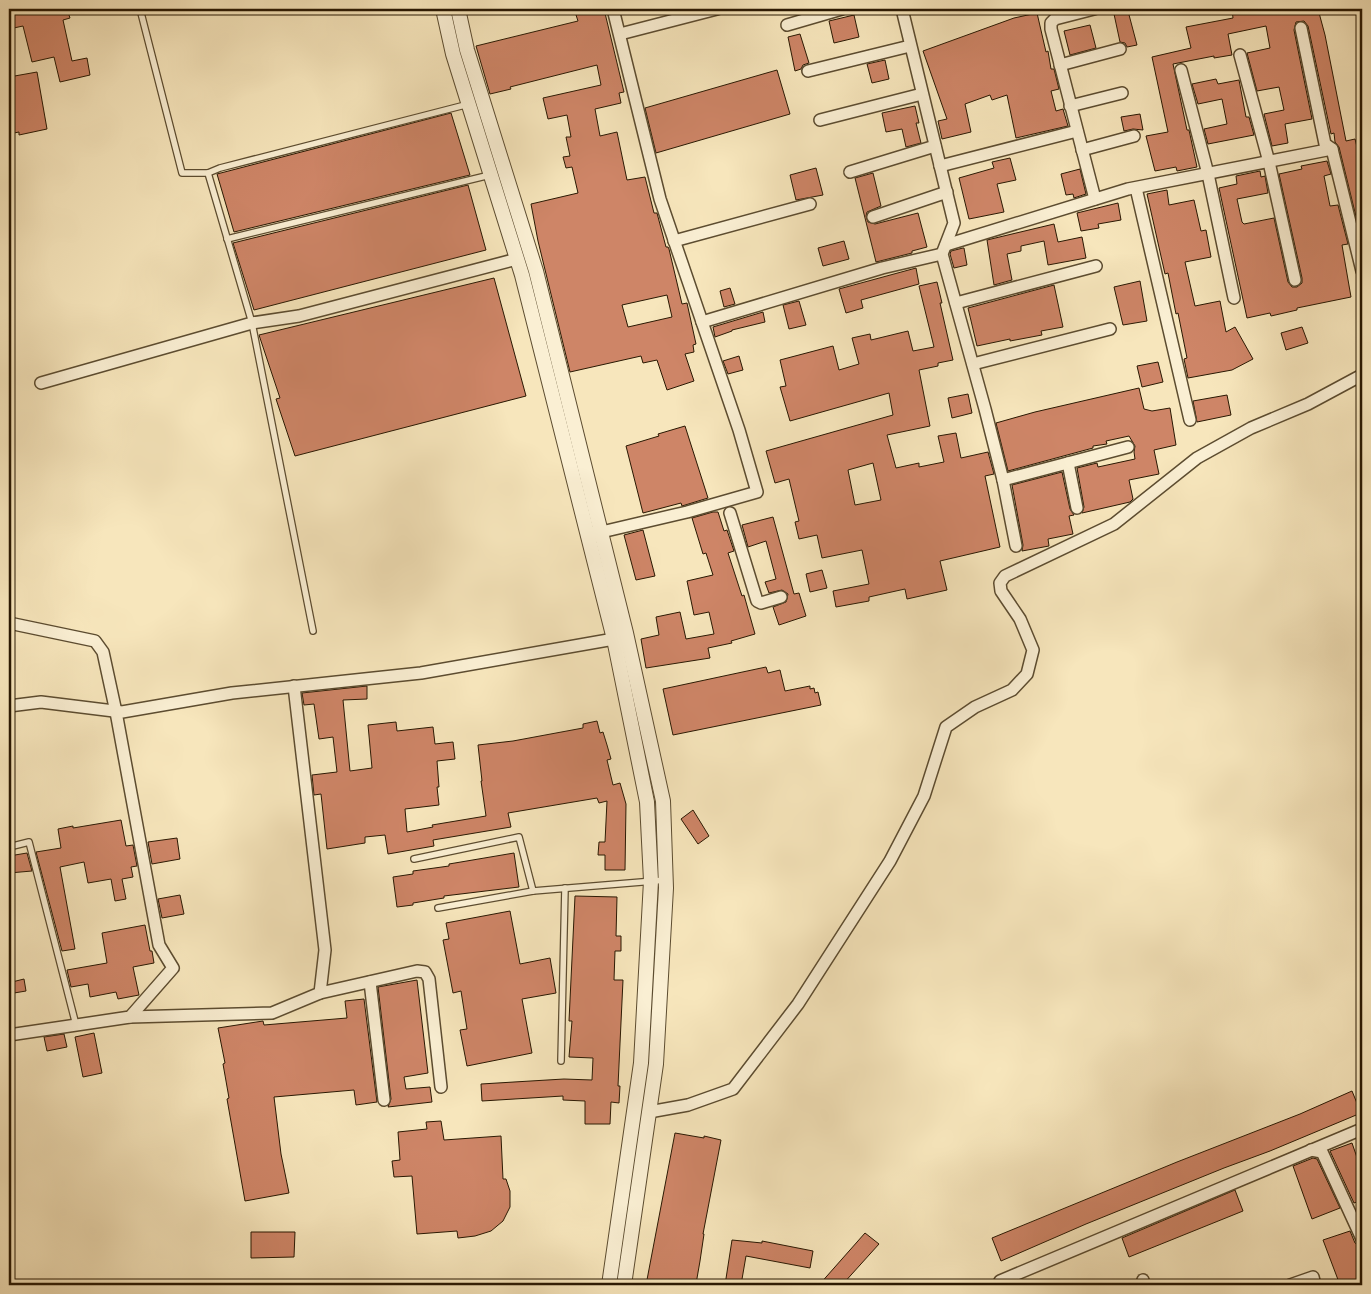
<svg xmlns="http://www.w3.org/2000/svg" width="1371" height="1294" font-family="'Sorts Mill Goudy',serif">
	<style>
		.building { fill: #ce8567; stroke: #291802; fill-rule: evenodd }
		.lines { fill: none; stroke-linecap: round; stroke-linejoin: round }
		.service-casing { stroke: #5c4c30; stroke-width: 8 }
		.minor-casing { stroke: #5c4c30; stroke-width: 14 }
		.tertiary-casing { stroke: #5c4c30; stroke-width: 16 }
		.service { stroke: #faefd3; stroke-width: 5.5 }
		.minor { stroke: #faefd3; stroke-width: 11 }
		.tertiary { stroke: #faefd3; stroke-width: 14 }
	</style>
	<rect width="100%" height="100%" fill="#f7e6bc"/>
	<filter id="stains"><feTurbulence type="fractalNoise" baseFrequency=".004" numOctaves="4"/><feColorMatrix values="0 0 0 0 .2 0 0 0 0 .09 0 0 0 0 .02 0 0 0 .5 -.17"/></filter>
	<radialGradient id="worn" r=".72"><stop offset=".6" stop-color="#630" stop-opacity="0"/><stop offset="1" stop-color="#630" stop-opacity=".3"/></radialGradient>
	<!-- building -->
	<g class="building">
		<path d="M 9,9 L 67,9 L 70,18 L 63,20 L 72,61 L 87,58 L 90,75 L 60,82 L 54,57 L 32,62 L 23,26 L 9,29 Z"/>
		<path d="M 585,9 L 604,9 L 624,92 L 619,93 L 621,103 L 595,109 L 600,136 L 617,132 L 627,180 L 645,177 L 654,213 L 657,213 L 666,247 L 668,247 L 669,249 L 682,304 L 687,303 L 696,344 L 693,345 L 694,352 L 685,354 L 694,381 L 667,390 L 657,360 L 643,363 L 641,356 L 570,372 L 538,241 L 531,204 L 578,193 L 572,167 L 566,168 L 563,157 L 570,156 L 566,137 L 571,137 L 567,115 L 548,119 L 543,98 L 601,85 L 597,65 L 510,87 L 511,89 L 490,94 L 476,46 L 578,21 L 576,15 L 585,12 ZM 667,295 L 672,317 L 628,327 L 622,305 Z"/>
		<path d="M 1232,9 L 1256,9 L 1257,13 L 1280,9 L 1318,9 L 1325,35 L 1346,141 L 1355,139 L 1359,155 L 1362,174 L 1362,241 L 1339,147 L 1335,142 L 1334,133 L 1331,134 L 1308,26 L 1304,21 L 1296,22 L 1294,30 L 1312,119 L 1285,124 L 1288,143 L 1272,146 L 1264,114 L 1284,110 L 1279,87 L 1257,91 L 1247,53 L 1270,48 L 1266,26 L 1228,34 L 1232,55 L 1214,58 L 1214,56 L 1173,64 L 1187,130 L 1189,130 L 1197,167 L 1177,171 L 1176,167 L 1155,171 L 1146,136 L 1168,132 L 1152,57 L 1191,48 L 1186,27 L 1233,18 Z"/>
		<path d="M 1128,11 L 1137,45 L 1127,47 L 1125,43 L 1120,42 L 1114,14 Z"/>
		<path d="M 1037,13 L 1046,52 L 1048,51 L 1051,69 L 1054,69 L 1059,89 L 1051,91 L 1056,111 L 1063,109 L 1068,126 L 1016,138 L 1007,95 L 992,100 L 990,95 L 965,104 L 971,132 L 942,139 L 938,121 L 947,119 L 923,51 L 1014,18 Z"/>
		<path d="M 854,15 L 859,37 L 834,43 L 829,21 Z"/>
		<path d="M 1090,25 L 1096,48 L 1070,55 L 1064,31 Z"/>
		<path d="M 800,34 L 809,63 L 803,65 L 801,69 L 795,71 L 788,37 Z"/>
		<path d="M 885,60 L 889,79 L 872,83 L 867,64 Z"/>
		<path d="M 777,70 L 790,114 L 656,153 L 645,108 Z"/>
		<path d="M 37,72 L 47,129 L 19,135 L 19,132 L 9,134 L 9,77 Z"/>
		<path d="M 1216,79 L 1218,84 L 1239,80 L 1246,117 L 1249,117 L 1254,135 L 1208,144 L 1204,129 L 1227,124 L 1222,99 L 1198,104 L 1192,84 Z"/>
		<path d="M 915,106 L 919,123 L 916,123 L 921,143 L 906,147 L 902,129 L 886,132 L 882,113 Z"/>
		<path d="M 451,113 L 470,175 L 234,232 L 217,174 Z"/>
		<path d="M 1140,114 L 1143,130 L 1133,129 L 1124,131 L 1121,117 Z"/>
		<path d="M 1010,158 L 1016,180 L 997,184 L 1004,212 L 969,219 L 959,178 L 994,168 L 992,162 Z"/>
		<path d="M 1327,161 L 1331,174 L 1324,176 L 1330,206 L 1338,205 L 1348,244 L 1342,245 L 1351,297 L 1297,308 L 1297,310 L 1271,316 L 1270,313 L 1247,318 L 1219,188 L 1237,184 L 1236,176 L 1260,171 L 1261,177 L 1265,176 L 1268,193 L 1237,199 L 1242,222 L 1244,224 L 1274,218 L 1288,282 L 1292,287 L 1297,287 L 1302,283 L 1302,278 L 1279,174 L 1302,169 L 1301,166 Z"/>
		<path d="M 816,168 L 823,195 L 796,200 L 790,175 Z"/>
		<path d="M 1080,169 L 1086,194 L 1074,198 L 1073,194 L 1066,195 L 1061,174 Z"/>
		<path d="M 873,173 L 881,206 L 867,212 L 866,216 L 868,222 L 875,224 L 918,213 L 927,247 L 912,251 L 912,253 L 876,262 L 855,178 Z"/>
		<path d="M 468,185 L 486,250 L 254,310 L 233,243 Z"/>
		<path d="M 1167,190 L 1169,205 L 1194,200 L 1201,231 L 1206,230 L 1211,257 L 1185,262 L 1195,306 L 1220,301 L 1226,332 L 1235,327 L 1253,359 L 1232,370 L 1188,378 L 1184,359 L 1187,358 L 1178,313 L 1176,314 L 1168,273 L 1165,274 L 1147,194 Z"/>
		<path d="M 1118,203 L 1121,220 L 1098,224 L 1099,228 L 1081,231 L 1077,213 Z"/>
		<path d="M 1054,224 L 1058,242 L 1082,237 L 1086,258 L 1048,265 L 1044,241 L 1021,246 L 1021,251 L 1007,254 L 1012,280 L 994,285 L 987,240 Z"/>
		<path d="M 844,241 L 849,259 L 823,266 L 818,248 Z"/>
		<path d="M 963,248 L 964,248 L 967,265 L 954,268 L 950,254 L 951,251 Z"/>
		<path d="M 916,268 L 919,284 L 861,300 L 863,308 L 846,313 L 839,289 Z"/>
		<path d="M 494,278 L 526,396 L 295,456 L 276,399 L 280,398 L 259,335 Z"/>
		<path d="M 1140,281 L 1147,321 L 1123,325 L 1114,287 Z"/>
		<path d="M 937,282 L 942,303 L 940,303 L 953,360 L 938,363 L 938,366 L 919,370 L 930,426 L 887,435 L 896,468 L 919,463 L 919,467 L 944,462 L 938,436 L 956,433 L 961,458 L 988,452 L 994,474 L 985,476 L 1000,547 L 940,561 L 947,590 L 907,599 L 905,589 L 869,597 L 869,601 L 836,607 L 833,591 L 869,584 L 862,550 L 822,558 L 817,535 L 799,539 L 795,522 L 799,521 L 789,479 L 775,483 L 766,451 L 893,415 L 889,393 L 790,421 L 780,387 L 786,386 L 780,360 L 833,346 L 839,370 L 859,364 L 852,338 L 870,334 L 871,340 L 908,331 L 913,351 L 934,347 L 919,286 ZM 873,463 L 881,500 L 855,505 L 848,470 Z"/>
		<path d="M 1054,285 L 1063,327 L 1041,331 L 1042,335 L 1010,341 L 1010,339 L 977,346 L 968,308 Z"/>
		<path d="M 730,288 L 735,304 L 724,307 L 720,291 Z"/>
		<path d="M 799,301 L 806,325 L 789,329 L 783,305 Z"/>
		<path d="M 763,312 L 765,322 L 732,330 L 732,331 L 715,337 L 713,327 Z"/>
		<path d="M 1302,327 L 1308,343 L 1286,350 L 1281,333 Z"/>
		<path d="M 739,356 L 743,370 L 728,374 L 723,361 Z"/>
		<path d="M 1158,362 L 1163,382 L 1142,387 L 1137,366 Z"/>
		<path d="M 1139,388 L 1144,409 L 1152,411 L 1170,408 L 1176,445 L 1154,450 L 1159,474 L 1129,480 L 1133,499 L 1130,502 L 1082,513 L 1084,507 L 1077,468 L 1097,463 L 1098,467 L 1135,459 L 1134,452 L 1135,446 L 1129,436 L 1106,441 L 1107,444 L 1093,446 L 1093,448 L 1008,471 L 996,423 L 1035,412 Z"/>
		<path d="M 968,394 L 972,413 L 952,418 L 948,398 Z"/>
		<path d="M 1227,395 L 1231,415 L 1197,422 L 1193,401 Z"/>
		<path d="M 685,426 L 708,498 L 682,506 L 681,503 L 643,513 L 626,446 L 659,436 L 658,434 Z"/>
		<path d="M 1062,472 L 1070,509 L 1074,515 L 1069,516 L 1073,534 L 1048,539 L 1049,546 L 1022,551 L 1023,545 L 1012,485 Z"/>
		<path d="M 713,512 L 718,512 L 724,531 L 727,530 L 734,551 L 728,553 L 742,596 L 744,595 L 755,634 L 731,641 L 732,643 L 708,648 L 710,658 L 646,668 L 641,639 L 659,635 L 656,617 L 680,612 L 686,639 L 714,634 L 709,612 L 694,615 L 687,581 L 713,575 L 706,553 L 703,554 L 692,518 Z"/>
		<path d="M 773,517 L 794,594 L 799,593 L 806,616 L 779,625 L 773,607 L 786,602 L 788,594 L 782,590 L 769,593 L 765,582 L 776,579 L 766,541 L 748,547 L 742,525 Z"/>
		<path d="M 643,530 L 655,576 L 636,580 L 624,535 Z"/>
		<path d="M 822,570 L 827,588 L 810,592 L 806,574 Z"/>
		<path d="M 766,667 L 768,673 L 780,670 L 785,691 L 810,686 L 810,689 L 814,688 L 815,693 L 818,692 L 821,705 L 673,735 L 663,689 Z"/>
		<path d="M 367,686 L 367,699 L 343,700 L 350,771 L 372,768 L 368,725 L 396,722 L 397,731 L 433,727 L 435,744 L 453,742 L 455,759 L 437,761 L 439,787 L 437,787 L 439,805 L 405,809 L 407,832 L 433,827 L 432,825 L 486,816 L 481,781 L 482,781 L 478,745 L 513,741 L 583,728 L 583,724 L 597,721 L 600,733 L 603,732 L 607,745 L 611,759 L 607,760 L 613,785 L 620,783 L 626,804 L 625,870 L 605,870 L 605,855 L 598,855 L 599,842 L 605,842 L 607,801 L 599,803 L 597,798 L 508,813 L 511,827 L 433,840 L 434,846 L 388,854 L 385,835 L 365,837 L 365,843 L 327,849 L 321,794 L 314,795 L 312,775 L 337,772 L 333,737 L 319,739 L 314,704 L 304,705 L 302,693 Z"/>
		<path d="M 693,810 L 709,836 L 698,844 L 681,819 Z"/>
		<path d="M 121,820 L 126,846 L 133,845 L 137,866 L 131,867 L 133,877 L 122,879 L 126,899 L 115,901 L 111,879 L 88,883 L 84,862 L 60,867 L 75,949 L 62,951 L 36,852 L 61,848 L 58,829 L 73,826 L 73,828 Z"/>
		<path d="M 177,838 L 180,859 L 152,864 L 148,842 Z"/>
		<path d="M 27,853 L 32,871 L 9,873 L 9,856 Z"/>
		<path d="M 514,853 L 519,887 L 444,896 L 444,898 L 413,903 L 413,905 L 397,907 L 393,877 L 413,874 L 413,871 L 449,866 L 449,864 Z"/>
		<path d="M 180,895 L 184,914 L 162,918 L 158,899 Z"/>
		<path d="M 575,896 L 617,897 L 616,936 L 621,936 L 621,951 L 615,951 L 614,980 L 623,980 L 618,1086 L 620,1086 L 619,1103 L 611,1102 L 610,1124 L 585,1124 L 585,1101 L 563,1100 L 563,1096 L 482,1101 L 481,1084 L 564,1079 L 592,1080 L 593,1058 L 569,1057 L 572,1021 L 569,1021 Z"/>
		<path d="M 510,911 L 520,964 L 550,958 L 556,993 L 522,999 L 532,1053 L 467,1066 L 460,1030 L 467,1029 L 461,991 L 453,993 L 443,940 L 449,939 L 446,923 Z"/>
		<path d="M 145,925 L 150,951 L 152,951 L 154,963 L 133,967 L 139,995 L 118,999 L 116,992 L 90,997 L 88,984 L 71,987 L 67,970 L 107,963 L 102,933 Z"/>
		<path d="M 24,979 L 26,991 L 14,993 L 12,982 Z"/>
		<path d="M 417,980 L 428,1073 L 404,1077 L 406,1089 L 430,1087 L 432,1102 L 388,1107 L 391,1099 L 378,987 Z"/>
		<path d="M 364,999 L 377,1102 L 356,1105 L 354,1090 L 274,1097 L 281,1154 L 289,1193 L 245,1201 L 227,1099 L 229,1098 L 223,1064 L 225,1063 L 218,1028 L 263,1021 L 264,1025 L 347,1018 L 345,1001 Z"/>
		<path d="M 94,1033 L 102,1073 L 83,1077 L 75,1037 Z"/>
		<path d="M 64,1034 L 67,1047 L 47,1051 L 44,1037 Z"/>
		<path d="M 1352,1091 L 1361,1113 L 1270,1151 L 1224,1168 L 1086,1224 L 1001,1261 L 992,1238 L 1177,1162 L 1300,1114 Z"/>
		<path d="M 441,1121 L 444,1140 L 501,1136 L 503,1179 L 506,1179 L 510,1191 L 510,1207 L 503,1221 L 491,1231 L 475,1236 L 458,1238 L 457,1231 L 417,1234 L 412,1176 L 394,1177 L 392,1161 L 400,1160 L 398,1132 L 427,1129 L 426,1122 Z"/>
		<path d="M 675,1133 L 704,1138 L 704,1136 L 721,1140 L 703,1234 L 704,1234 L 700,1261 L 696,1284 L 687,1282 L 687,1285 L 646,1285 Z"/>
		<path d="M 1352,1143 L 1362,1172 L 1362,1200 L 1354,1203 L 1330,1151 Z"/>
		<path d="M 1313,1158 L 1317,1159 L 1340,1208 L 1312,1219 L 1293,1166 Z"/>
		<path d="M 1235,1190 L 1243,1211 L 1129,1257 L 1122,1238 Z"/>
		<path d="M 1350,1231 L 1355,1243 L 1362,1246 L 1362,1285 L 1340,1285 L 1323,1240 Z"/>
		<path d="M 251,1232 L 295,1232 L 294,1257 L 251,1258 Z"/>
		<path d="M 865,1233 L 879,1244 L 842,1285 L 819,1285 Z"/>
		<path d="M 732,1240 L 762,1243 L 762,1241 L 813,1251 L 810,1268 L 746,1256 L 741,1285 L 725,1285 Z"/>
	</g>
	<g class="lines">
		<defs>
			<g id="service">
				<path d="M 140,9 L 182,173 L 208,173 L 252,323 L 313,631"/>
				<path d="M 208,173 L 220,168 L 469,104"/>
				<path d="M 227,239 L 490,175"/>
				<path d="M 9,847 L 29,842 L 76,1025"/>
				<path d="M 414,859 L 519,837 L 533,891"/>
				<path d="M 438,908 L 533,891 L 666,880"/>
				<path d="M 561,1061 L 565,888"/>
			</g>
			<g id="minor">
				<path d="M 902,9 L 954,223 L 942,254 L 985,409 L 1003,480 L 1016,546"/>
				<path d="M 1094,9 L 1055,19 L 1051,23 L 1051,29 L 1095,199"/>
				<path d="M 787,25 L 842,9"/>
				<path d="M 1301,28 L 1325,144 L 1332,149"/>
				<path d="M 620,34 L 717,9"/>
				<path d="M 1240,55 L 1269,162 L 1295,280"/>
				<path d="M 1060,65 L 1120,49"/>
				<path d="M 1181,70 L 1208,174 L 1234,298"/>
				<path d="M 808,71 L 910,46"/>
				<path d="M 1070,106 L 1122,93"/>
				<path d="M 820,120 L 922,94"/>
				<path d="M 1082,150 L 1134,136"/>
				<path d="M 940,166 L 1077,131"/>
				<path d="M 850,172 L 935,146"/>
				<path d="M 1136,188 L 1190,420"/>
				<path d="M 873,217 L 947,192"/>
				<path d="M 674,241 L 810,204"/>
				<path d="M 946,245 L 1128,189 L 1332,149 L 1362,271"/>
				<path d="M 956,303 L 1096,266"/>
				<path d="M 702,322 L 882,268 L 942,254"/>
				<path d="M 973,364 L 1110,329"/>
				<path d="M 41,383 L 252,323 L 299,316 L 517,259"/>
				<path d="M 1068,463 L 1077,508"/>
				<path d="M 1003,480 L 1128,447"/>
				<path d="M 730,513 L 757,601 L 761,603 L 781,597"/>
				<path d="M 593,534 L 687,512 L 757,492 L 739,430 L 660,199 L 613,9"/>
				<path d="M 9,623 L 95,641 L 103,652 L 116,712 L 159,945 L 173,968 L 130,1017 L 9,1035"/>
				<path d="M 9,706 L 41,702 L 122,712 L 232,693 L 421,673 L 614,639"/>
				<path d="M 370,982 L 384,1100"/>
				<path d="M 320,993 L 417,971 L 425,972 L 429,979 L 441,1087"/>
				<path d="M 130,1017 L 272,1013 L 320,993 L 325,950 L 294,686"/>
				<path d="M 649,1112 L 688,1105 L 733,1089 L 798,1004 L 890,861 L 924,796 L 946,727 L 975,707 L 1012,690 L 1027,674 L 1033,650 L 1020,619 L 1001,591 L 1000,583 L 1005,576 L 1114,524 L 1197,458 L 1251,428 L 1308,404 L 1362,375"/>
				<path d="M 1311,1150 L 1322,1152 L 1362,1239"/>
				<path d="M 1143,1280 L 1144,1285"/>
				<path d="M 1000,1281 L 1362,1129"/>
				<path d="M 1290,1285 L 1313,1277 L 1315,1285"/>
			</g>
			<g id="tertiary">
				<path d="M 443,9 L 453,54 L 522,275 L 614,639 L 647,802 L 651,881 L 641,1063 L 609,1285"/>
				<path d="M 458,9 L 467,50 L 536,271 L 626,633 L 663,801 L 666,888 L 656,1064 L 624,1285"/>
			</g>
		</defs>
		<!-- service casing -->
		<use href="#service" class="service-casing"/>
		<!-- minor casing -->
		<use href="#minor" class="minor-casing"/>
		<!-- tertiary casing -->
		<use href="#tertiary" class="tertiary-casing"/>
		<!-- service -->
		<use href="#service" class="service"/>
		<!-- minor -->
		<use href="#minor" class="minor"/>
		<!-- tertiary -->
		<use href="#tertiary" class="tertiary"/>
	</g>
	<!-- margin -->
	<rect width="1371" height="1294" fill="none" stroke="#f7e6bc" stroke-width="30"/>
	<rect x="10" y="10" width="1351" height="1274" fill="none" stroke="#291802" stroke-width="2.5"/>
	<rect x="15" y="15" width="1341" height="1264" fill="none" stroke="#291802"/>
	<rect width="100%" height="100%" filter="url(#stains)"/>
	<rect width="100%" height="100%" fill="url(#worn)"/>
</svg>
